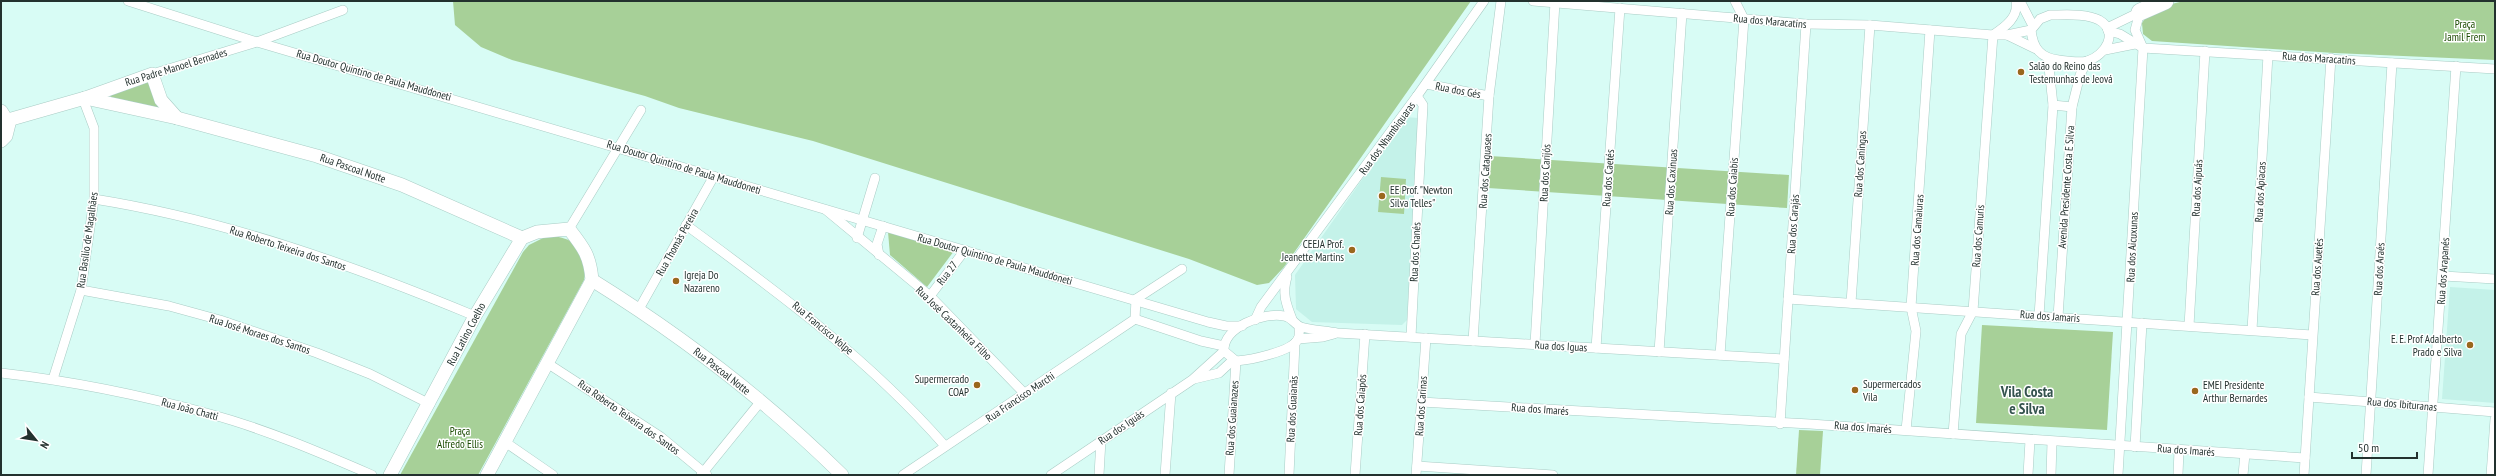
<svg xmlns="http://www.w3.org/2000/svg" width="2496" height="476" font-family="'PT Sans Narrow',sans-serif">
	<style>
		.built { fill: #c4f2e9 }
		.green { fill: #a7d098 }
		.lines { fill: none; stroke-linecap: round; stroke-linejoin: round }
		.street-casing { stroke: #a9ccc5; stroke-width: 10 }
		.secondary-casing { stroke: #a9ccc5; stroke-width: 14 }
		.highway-casing { stroke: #a9ccc5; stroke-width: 18 }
		.street { stroke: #fff; stroke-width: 9 }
		.secondary { stroke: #fff; stroke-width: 13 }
		.highway { stroke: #fff; stroke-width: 17 }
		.poi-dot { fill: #9a671d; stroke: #fff; stroke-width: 1.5 }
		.labels { text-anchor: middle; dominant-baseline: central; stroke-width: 3; stroke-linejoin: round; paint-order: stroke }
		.street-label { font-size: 11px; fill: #23312e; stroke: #fff }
		.park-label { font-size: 11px; fill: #1a4a00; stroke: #fff }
		.poi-label { font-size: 11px; fill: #23312e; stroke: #fff; text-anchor: start }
		.district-label { font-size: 15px; font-weight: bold; fill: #34534e; stroke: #fff }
	</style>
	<rect width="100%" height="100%" fill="#d8fcf5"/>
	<!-- built -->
	<g class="built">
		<path d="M 1406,117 L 1418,118 L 1407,320 L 1402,325 L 1312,322 L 1296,309 L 1295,275 Z"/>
		<path d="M 2450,287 L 2495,290 L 2495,403 L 2442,399 Z"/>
	</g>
	<!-- green -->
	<g class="green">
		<path d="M 453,1 L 1471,1 L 1284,267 L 1269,283 L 1257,285 L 1189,259 L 813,141 L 679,108 L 645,96 L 512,60 L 481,47 L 455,25 Z"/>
		<path d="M 2184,1 L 2495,1 L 2495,60 L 2334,53 L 2152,41 L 2143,34 L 2142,23 L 2151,9 Z"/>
		<path d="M 152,76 L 167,109 L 113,104 L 108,89 Z"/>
		<path d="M 1490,156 L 1789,175 L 1787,208 L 1488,188 Z"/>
		<path d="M 1381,177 L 1406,179 L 1404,214 L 1378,212 Z"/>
		<path d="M 888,232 L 954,251 L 927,287 L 890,255 Z"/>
		<path d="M 549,235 C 577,239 590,250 584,280 L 478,475 L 400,475 L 523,252 L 529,245 Z"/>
		<path d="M 1982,325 L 2113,332 L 2107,430 L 1976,423 Z"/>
		<path d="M 1799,430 L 1823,431 L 1820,475 L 1796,475 Z"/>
	</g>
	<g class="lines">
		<defs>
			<g id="street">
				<path d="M 128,1 L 257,42 L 1208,322 L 1226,326 L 1242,326"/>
				<path d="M 1533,1 L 1806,24 L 1870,25 L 1993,35 L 2007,35 L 2031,30"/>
				<path d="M 2020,1 L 2033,26"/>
				<path d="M 2050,15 C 2064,15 2086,13 2099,20 C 2120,32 2105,56 2087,61 C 2079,63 2067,61 2059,60 C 2041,58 2033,49 2031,30 L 2040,19 Z"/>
				<path d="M 2107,28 L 2140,12"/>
				<path d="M 2108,31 L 2120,34 L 2143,48 L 2495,69"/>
				<path d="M 2007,35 L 2036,49"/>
				<path d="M 2105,50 L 2135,44"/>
				<path d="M 152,74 L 257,42 L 343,10"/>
				<path d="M 1426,84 L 1489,96"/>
				<path d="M 2053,105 L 2072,107"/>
				<path d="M 94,199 C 226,220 352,265 475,316"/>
				<path d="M 826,210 L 930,296 L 1025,394"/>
				<path d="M 686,225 C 779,293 870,360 945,446"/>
				<path d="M 569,229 L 641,110"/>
				<path d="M 857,238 L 875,178"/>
				<path d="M 879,255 L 877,244 L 883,226"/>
				<path d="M 2443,276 L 2495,279"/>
				<path d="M 1287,277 C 1282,293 1286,304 1292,319"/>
				<path d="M 81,290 L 169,306 L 220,320 L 317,353 L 370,374 L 430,404"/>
				<path d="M 930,296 L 965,250"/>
				<path d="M 1136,299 L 1182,269"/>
				<path d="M 1788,299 L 2312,335"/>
				<path d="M 1851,303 L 1870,25"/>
				<path d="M 639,309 L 714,176"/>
				<path d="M 2039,316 L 2053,105 L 2048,58"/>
				<path d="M 2058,317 L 2072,107 L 2080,75 L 2087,61"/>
				<path d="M 1135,319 L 1201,341 L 1224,346"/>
				<path d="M 1255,320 L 1261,307 L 1417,96 L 1484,1"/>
				<path d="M 2189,326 L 2205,51"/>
				<path d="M 1299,327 C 1299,331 1300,336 1298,339 C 1292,352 1249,360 1236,361 L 1224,351 C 1223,327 1263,312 1284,316 C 1292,317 1295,325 1301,327 C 1313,330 1326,331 1337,333 L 1784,359"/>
				<path d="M 2252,330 L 2268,55"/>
				<path d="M 1411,337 L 1423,105 L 1417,96"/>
				<path d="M 1298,339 L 1323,337 L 1334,334"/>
				<path d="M 1473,341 L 1489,96 L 1501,1"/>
				<path d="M 1535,344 L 1555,2"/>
				<path d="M 1596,348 L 1620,8"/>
				<path d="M 1659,352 L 1682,13"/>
				<path d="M 1720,355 L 1744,19 L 1735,1"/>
				<path d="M 547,363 L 661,437 L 707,475"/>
				<path d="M 1,373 C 72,381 141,395 210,414 C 265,429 319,452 372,475"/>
				<path d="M 53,379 L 81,290 L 94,199 L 94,128 L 83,99"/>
				<path d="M 1194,379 L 1219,373 L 1233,360"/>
				<path d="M 2309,397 L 2495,412"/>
				<path d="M 1421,402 L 1810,424 L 2305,458"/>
				<path d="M 1780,424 L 1806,24"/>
				<path d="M 1906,430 L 1916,331 L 1911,307 L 1930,30"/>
				<path d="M 1953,434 L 1961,334 L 1973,311 L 1993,35 C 2005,27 2019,17 2016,1"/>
				<path d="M 505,442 L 553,475"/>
				<path d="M 2135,447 L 2142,323"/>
				<path d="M 1417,466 L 1553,475"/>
				<path d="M 701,475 L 761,401"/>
				<path d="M 903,475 L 1135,319 L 1136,299"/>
				<path d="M 1051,475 L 1192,380 L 1224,351"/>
				<path d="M 1099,475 L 1101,440"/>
				<path d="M 1165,475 L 1171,393"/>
				<path d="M 1229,475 L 1236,361"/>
				<path d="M 1289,475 L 1295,343"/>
				<path d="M 1355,475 L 1365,334"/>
				<path d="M 1416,475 L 1426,338"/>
				<path d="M 2028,475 L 2030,440"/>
				<path d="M 2051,475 L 2052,442"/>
				<path d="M 2118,475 L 2143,48 L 2135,30 L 2140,12"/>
				<path d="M 2178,475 L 2179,450"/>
				<path d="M 2243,475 L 2245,454"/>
				<path d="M 2304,475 L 2331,58"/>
				<path d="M 2366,475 L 2392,63"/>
				<path d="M 2428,475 L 2456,66"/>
				<path d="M 2491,475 L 2495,419"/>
			</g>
			<g id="secondary">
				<path d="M 85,98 L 177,118 L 317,156 L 402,185 L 522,238"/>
				<path d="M 1,111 L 9,124 L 6,136 L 1,141"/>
				<path d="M 8,120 L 85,98 L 152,74 L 161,100 L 177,118"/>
				<path d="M 592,280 C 682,336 767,401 842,475"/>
				<path d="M 390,475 L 475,316 L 522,238 L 537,232 L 569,229 C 584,248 590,256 592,280 L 487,475"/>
			</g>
			<path id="highway" d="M 2140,12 L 2165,1"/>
		</defs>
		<!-- street casing -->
		<use href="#street" class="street-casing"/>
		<!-- secondary casing -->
		<use href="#secondary" class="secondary-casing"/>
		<!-- highway casing -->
		<use href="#highway" class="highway-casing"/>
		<!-- street -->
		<use href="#street" class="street"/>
		<!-- secondary -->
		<use href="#secondary" class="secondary"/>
		<!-- highway -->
		<use href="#highway" class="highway"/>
	</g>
	<!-- markers -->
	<g class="poi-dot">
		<circle cx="2021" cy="72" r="4"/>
		<circle cx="1382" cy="196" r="4"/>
		<circle cx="1352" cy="250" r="4"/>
		<circle cx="676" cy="281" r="4"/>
		<circle cx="2470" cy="345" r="4"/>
		<circle cx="977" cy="385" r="4"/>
		<circle cx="1855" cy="390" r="4"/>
		<circle cx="2195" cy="391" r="4"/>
	</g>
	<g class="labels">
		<!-- street labels -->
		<g class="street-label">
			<text transform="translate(1770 21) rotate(5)">Rua dos Maracatins</text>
			<text transform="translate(2319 58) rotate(4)">Rua dos Maracatins</text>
			<text transform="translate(176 67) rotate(-17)">Rua Padre Manoel Bernades</text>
			<text transform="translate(374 75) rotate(16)">Rua Doutor Quintino de Paula Mauddoneti</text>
			<text transform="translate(1458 90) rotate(11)">Rua dos Gés</text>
			<text transform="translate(1387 138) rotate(-54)">Rua dos Nhambiquaras</text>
			<text transform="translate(1860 164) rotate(-86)">Rua dos Caningas</text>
			<text transform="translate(684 167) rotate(17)">Rua Doutor Quintino de Paula Mauddoneti</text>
			<text transform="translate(353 168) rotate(19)">Rua Pascoal Notte</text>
			<text transform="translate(1485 171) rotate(-86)">Rua dos Cataguases</text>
			<text transform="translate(1545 173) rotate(-87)">Rua dos Carijós</text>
			<text transform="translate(1608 178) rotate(-86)">Rua dos Caetés</text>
			<text transform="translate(1671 182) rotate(-86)">Rua dos Caxinuas</text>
			<text transform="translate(1732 187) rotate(-86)">Rua dos Caiabis</text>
			<text transform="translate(2066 187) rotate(-86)">Avenida Presidente Costa E Silva</text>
			<text transform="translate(2197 188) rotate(-87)">Rua dos Aipuás</text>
			<text transform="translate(2260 192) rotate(-87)">Rua dos Apiacas</text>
			<text transform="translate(1793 224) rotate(-86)">Rua dos Carajás</text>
			<text transform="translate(1917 230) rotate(-86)">Rua dos Camaiuras</text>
			<text transform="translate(1978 236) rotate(-86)">Rua dos Camuris</text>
			<text transform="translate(87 240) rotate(-82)">Rua Basílio de Magalhães</text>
			<text transform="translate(677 242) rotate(-61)">Rua Thomás Pereira</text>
			<text transform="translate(2132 247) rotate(-87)">Rua dos Aicuxunas</text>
			<text transform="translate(288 248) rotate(18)">Rua Roberto Teixeira dos Santos</text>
			<text transform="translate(1415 252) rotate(-87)">Rua dos Chanés</text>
			<text transform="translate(995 259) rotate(16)">Rua Doutor Quintino de Paula Mauddoneti</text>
			<text transform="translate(2317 267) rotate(-86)">Rua dos Auetés</text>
			<text transform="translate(2379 269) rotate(-87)">Rua dos Araés</text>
			<text transform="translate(2443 271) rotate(-86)">Rua dos Arapanés</text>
			<text transform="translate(947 273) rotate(-53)">Rua 27</text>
			<text transform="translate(2050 316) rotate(4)">Rua dos Jamaris</text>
			<text transform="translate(954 323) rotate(44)">Rua José Castanheira Filho</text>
			<text transform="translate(823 328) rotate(40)">Rua Francisco Volpe</text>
			<text transform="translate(260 334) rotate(18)">Rua José Moraes dos Santos</text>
			<text transform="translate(466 334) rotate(-62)">Rua Latino Coelho</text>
			<text transform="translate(1561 346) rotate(3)">Rua dos Iguas</text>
			<text transform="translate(722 371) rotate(38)">Rua Pascoal Notte</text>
			<text transform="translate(1020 397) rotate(-34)">Rua Francisco Marchi</text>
			<text transform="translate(2402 404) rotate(5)">Rua dos Ibituranas</text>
			<text transform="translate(1360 405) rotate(-86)">Rua dos Caiapós</text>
			<text transform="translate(1421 406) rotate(-86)">Rua dos Carinas</text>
			<text transform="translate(190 409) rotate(15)">Rua João Chatti</text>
			<text transform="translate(1292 409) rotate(-87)">Rua dos Guaianãs</text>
			<text transform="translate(1540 409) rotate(4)">Rua dos Imarés</text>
			<text transform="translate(629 417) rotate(35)">Rua Roberto Teixeira dos Santos</text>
			<text transform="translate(1232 418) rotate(-86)">Rua dos Guaianazes</text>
			<text transform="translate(1121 427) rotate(-34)">Rua dos Iguás</text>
			<text transform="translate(1863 427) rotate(4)">Rua dos Imarés</text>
			<text transform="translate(2186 450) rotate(4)">Rua dos Imarés</text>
		</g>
		<!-- park labels -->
		<g class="park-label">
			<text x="2465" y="24">Praça<tspan x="2465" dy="13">Jamil Frem</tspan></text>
			<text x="460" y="431">Praça<tspan x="460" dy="13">Alfredo Ellis</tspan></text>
		</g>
		<!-- poi labels -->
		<g class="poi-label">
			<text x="2029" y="66">Salão do Reino das<tspan x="2029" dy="13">Testemunhas de Jeová</tspan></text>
			<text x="1390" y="190">EE Prof. "Newton<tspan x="1390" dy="13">Silva Telles"</tspan></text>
			<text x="1344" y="244" text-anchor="end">CEEJA Prof.<tspan x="1344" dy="13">Jeanette Martins</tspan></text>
			<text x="684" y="275">Igreja Do<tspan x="684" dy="13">Nazareno</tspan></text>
			<text x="2462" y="339" text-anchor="end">E. E. Prof Adalberto<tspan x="2462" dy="13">Prado e Silva</tspan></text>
			<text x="969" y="379" text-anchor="end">Supermercado<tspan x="969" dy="13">COAP</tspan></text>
			<text x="1863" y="384">Supermercados<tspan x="1863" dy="13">Vila</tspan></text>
			<text x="2203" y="385">EMEI Presidente<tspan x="2203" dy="13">Arthur Bernardes</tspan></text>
		</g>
		<!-- district labels -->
		<g class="district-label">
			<text x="2027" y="391">Vila Costa<tspan x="2027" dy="17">e Silva</tspan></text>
		</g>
	</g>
	<!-- border -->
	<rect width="2496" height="476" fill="none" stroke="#23312e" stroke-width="4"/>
	<!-- north arrow -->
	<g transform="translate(36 440) rotate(120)" stroke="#ffffff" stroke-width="3" paint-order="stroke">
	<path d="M0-3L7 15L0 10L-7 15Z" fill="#23312e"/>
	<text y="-6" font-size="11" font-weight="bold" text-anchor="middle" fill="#23312e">N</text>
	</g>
	<!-- scale -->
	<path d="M2352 452v6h65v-6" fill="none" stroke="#23312e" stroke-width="2"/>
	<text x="2358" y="452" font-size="12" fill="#23312e" stroke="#ffffff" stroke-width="3" paint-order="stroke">50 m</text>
</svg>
